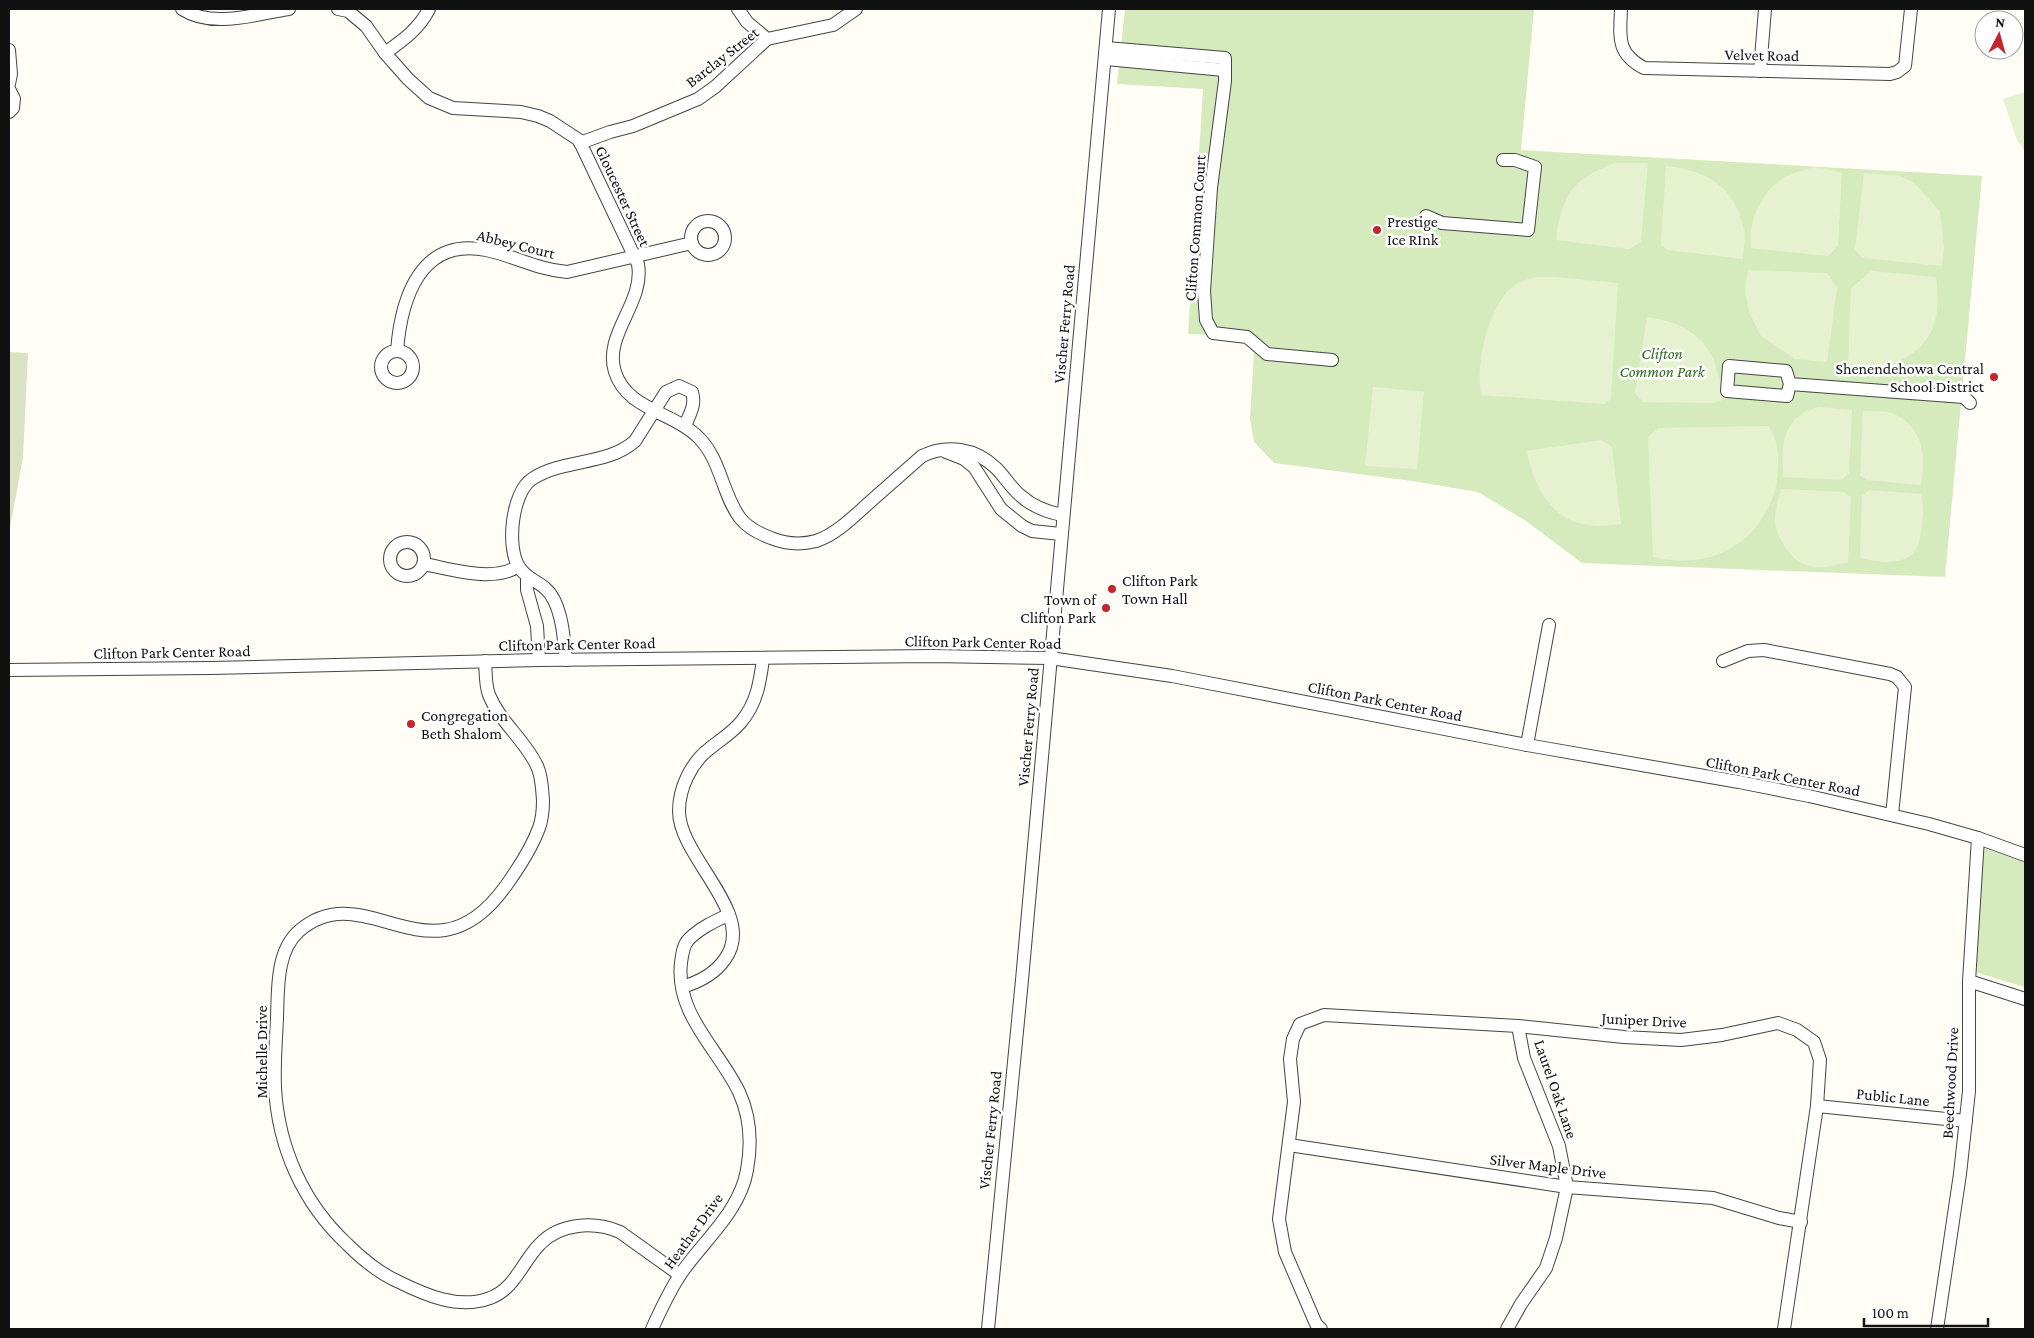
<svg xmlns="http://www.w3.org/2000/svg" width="2034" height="1338" font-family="'Crimson Pro',serif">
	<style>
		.green { fill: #d5ebbd }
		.cemetery { fill: #d9e3c4 }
		.pitch { fill: #e6f2cf }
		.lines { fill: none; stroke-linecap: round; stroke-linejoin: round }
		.minor-casing { stroke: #444; stroke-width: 14 }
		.minor { stroke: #fff; stroke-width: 12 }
		.poi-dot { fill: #c4262e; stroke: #fff; stroke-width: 2 }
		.labels { text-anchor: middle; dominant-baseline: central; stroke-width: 5; stroke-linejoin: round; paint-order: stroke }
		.street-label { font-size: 16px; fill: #111; stroke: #fff }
		.poi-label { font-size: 16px; fill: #111; stroke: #fff; text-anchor: start }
		.park-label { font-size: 16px; font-style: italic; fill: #2f6b1f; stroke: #fff }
	</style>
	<rect width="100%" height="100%" fill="#fffdf5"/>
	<!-- green -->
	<g class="green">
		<path d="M 1125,9 L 1534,9 L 1521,150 L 1982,176 L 1945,577 L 1582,563 L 1526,521 L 1478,492 L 1412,481 L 1274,463 L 1254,442 L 1250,419 L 1254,352 L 1240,336 L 1188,334 L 1203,89 L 1117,84 Z"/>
		<path d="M 1983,848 L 2025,862 L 2025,987 L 1975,972 Z"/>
	</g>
	<!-- cemetery -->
	<path class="cemetery" d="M 9,352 L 28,353 L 23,457 L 9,533 Z"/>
	<!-- pitch -->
	<g class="pitch">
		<path d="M 2025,92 L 2025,151 L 2017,140 L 2003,99 Z"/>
		<path d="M 1614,163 L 1648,163 L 1641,242 L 1629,249 L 1556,240 C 1559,214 1565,189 1589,175 C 1597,170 1606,167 1614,163 Z"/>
		<path d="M 1666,166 C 1699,170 1726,180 1739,213 C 1741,220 1745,229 1745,235 C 1745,243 1743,251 1743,259 L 1668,250 L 1661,245 Z"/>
		<path d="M 1814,167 L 1842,172 L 1838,246 L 1828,256 L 1751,248 C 1748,221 1761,191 1785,177 C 1793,172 1805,170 1814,167 Z"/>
		<path d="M 1864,173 L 1900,176 L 1913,182 L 1940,211 L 1944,247 L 1942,266 L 1862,258 L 1855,249 Z"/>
		<path d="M 1748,270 L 1827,273 L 1837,288 L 1827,362 L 1795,359 L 1761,336 L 1749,312 L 1745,290 Z"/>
		<path d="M 1871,271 L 1936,277 C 1940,309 1938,338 1908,356 C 1896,363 1888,367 1875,368 C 1866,369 1856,366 1848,365 L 1851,288 Z"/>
		<path d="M 1535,277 L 1555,277 L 1618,283 L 1611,399 L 1604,404 L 1481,395 C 1476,363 1487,312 1510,289 C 1517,282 1526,280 1535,277 Z"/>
		<path d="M 1647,317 C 1674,321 1698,330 1712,356 C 1715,360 1715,366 1717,371 C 1721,381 1723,390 1721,401 L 1710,403 L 1643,402 L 1635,393 Z"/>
		<path d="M 1373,387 L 1424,392 L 1417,469 L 1365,466 Z"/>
		<path d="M 1819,407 L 1852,410 L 1849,473 L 1842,480 L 1783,477 C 1781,445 1782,416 1819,407 Z"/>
		<path d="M 1863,411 C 1874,411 1888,410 1898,416 C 1924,430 1926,459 1921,485 L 1866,480 L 1860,475 Z"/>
		<path d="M 1769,426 C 1771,431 1775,437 1776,443 C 1787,492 1758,544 1710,557 C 1692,562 1671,561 1653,557 L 1648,437 L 1658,428 Z"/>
		<path d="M 1601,440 L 1612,447 L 1621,524 C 1608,526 1594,527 1582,524 C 1549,517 1532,481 1527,451 Z"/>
		<path d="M 1781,489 L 1843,492 L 1851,497 L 1848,562 C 1821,570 1800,572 1784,545 C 1779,537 1775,529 1775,519 C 1775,509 1779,498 1781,489 Z"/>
		<path d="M 1869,490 L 1921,494 C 1924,505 1923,514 1922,525 C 1921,532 1920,542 1917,548 C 1908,567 1875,563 1860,557 L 1862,496 Z"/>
	</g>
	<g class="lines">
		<defs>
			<g id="minor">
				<path d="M 182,9 C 213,29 255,14 289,9"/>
				<path d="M 338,9 L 348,11 L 366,26 L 385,53 L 408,79 L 429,98 L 453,108 L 521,112 L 538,116 L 550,121 L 579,140 L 638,264 C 645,303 603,334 615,372 C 627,410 674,412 699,438 C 721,460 722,494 740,518 C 748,528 760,534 771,538 C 786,544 801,545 816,541 C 837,534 854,516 871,501 C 888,486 905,471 922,456 C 947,444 975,448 996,468 C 1005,477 1011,488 1021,496 C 1033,507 1047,512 1062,515"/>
				<path d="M 738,9 L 747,22 L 767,39"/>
				<path d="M 1621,9 C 1620,37 1616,53 1644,68 L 1890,74 L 1897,72 L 1905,66 L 1911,9"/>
				<path d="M 1106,48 L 1225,58 L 1225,81 L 1211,188 L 1204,291 L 1206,320 L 1213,333 L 1247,337 L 1267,354 L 1332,360"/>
				<path d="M 9,50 L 11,74 L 9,84"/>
				<path d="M 385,53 C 403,40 419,29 429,9"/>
				<path d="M 1106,59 L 1224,70"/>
				<path d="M 1760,71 L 1765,9"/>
				<path d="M 9,89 L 14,99 L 13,108 L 9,112"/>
				<path d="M 580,143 L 610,132 L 633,126 L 698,99 L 715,87 L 767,39 L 833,25 L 856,9"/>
				<path d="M 1426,216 L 1442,223 L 1528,230 L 1535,167 L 1515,160 L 1503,160"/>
				<circle cx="708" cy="238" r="17"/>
				<path d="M 397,351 C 401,299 420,237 486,250 C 515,256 535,269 567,272 L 692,243"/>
				<circle cx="397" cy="367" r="16"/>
				<path d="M 1790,384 L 1786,371 L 1729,366 L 1727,391 L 1787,396 L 1790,384 L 1964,397 L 1970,403"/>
				<path d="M 946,452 L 964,459 L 974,467 L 1001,509 L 1022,526 L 1032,531 L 1061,534"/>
				<circle cx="407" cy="559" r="17"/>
				<path d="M 424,564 C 451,569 495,583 518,566"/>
				<path d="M 527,577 L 527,590 L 537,626 L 539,660"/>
				<path d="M 566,660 C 564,641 563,618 554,600 C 545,581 529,583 519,567 C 506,547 512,492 532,479 C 564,458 607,466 635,441 L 666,392 L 679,386 L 692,392 C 696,405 690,413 685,426"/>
				<path d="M 485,661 C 486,673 485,684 489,695 C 500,722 525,740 537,766 C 542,776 542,789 543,800 C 543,809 542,820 539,828 C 531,850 518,869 505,887 C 431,989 366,873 299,931 C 276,951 278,990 277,1018 C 276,1041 274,1064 275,1087 C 278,1147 303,1203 347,1244 C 362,1259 377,1272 397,1281 C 425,1295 459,1310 490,1298 C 515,1289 522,1262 540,1244 C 560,1223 594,1221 620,1232 L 680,1275"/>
				<path d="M 1723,661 L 1748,651 L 1764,650 L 1890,674 L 1897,677 L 1905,687 L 1892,815"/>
				<path d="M 9,670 L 210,668 L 539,660 L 933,656 L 1050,658 L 1172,676 L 1527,745 L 1739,782 L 1809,796 L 1929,824 L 1978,838 L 2025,855"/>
				<path d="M 1527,745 L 1549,625"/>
				<path d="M 1969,981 L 2025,999"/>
				<path d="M 682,987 C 699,982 715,974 725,959 C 758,914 679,858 679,811 C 679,788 691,763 709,749 C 720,740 732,733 741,722 C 757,703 760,682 763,659"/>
				<path d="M 1817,1106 L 1966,1121"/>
				<path d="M 1289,1145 L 1567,1187 L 1713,1198 L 1779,1218 L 1801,1222"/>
				<path d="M 652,1329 C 660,1311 669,1292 680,1275 C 702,1242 740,1212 747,1170 C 752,1143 751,1118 739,1092 C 719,1050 675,1014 681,963 C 682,955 683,945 689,939 C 700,928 715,921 728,915"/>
				<path d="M 988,1329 L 1022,980 L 1109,9"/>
				<path d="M 1321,1329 L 1316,1324 L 1285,1252 L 1279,1219 L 1294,1102 L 1290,1059 L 1293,1039 L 1300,1024 L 1324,1015 L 1518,1026 L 1624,1037 L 1681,1040 L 1722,1035 L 1778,1023 L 1797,1030 L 1814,1042 L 1820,1060 L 1817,1106 L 1784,1329"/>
				<path d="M 1507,1329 L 1521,1304 L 1546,1268 L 1556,1238 L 1567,1187 L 1559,1146 L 1524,1058 L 1518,1026"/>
				<path d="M 1937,1329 L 1960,1174 L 1969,1091 L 1969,981 L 1978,838"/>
			</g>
		</defs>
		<!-- minor casing -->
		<use href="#minor" class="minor-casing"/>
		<!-- minor -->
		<use href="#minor" class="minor"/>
	</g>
	<!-- markers -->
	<g class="poi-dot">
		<circle cx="1377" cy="230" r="5"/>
		<circle cx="1994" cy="377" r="5"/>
		<circle cx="1112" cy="589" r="5"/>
		<circle cx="1106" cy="608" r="5"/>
		<circle cx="411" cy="724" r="5"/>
	</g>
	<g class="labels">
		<!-- street labels -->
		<g class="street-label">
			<text transform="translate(1762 55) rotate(1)">Velvet Road</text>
			<text transform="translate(722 57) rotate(-38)">Barclay Street</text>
			<text transform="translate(623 196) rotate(65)">Gloucester Street</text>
			<text transform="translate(1195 228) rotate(-86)">Clifton Common Court</text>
			<text transform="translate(516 244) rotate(14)">Abbey Court</text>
			<text transform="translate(1064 324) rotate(-85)">Vischer Ferry Road</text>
			<text transform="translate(983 642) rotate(1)">Clifton Park Center Road</text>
			<text transform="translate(577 644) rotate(-1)">Clifton Park Center Road</text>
			<text transform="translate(172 652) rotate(-1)">Clifton Park Center Road</text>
			<text transform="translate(1385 701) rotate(11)">Clifton Park Center Road</text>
			<text transform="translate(1028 727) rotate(-85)">Vischer Ferry Road</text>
			<text transform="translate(1783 776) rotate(11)">Clifton Park Center Road</text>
			<text transform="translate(1644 1020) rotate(3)">Juniper Drive</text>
			<text transform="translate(261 1052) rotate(-90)">Michelle Drive</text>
			<text transform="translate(1950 1083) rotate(-87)">Beechwood Drive</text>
			<text transform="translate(1556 1089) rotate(71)">Laurel Oak Lane</text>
			<text transform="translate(1893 1097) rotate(6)">Public Lane</text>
			<text transform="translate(990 1130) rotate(-84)">Vischer Ferry Road</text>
			<text transform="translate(1548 1166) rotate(7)">Silver Maple Drive</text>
			<text transform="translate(693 1231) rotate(-54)">Heather Drive</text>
		</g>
		<!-- poi labels -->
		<g class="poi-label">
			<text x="1387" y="221">Prestige<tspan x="1387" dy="18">Ice RInk</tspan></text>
			<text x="1984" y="368" text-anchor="end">Shenendehowa Central<tspan x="1984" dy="18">School District</tspan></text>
			<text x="1122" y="580">Clifton Park<tspan x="1122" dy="18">Town Hall</tspan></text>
			<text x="1096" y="599" text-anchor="end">Town of<tspan x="1096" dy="18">Clifton Park</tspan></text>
			<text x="421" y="715">Congregation<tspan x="421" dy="18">Beth Shalom</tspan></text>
		</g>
		<!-- park labels -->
		<g class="park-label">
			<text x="1662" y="353">Clifton<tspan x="1662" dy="18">Common Park</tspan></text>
		</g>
	</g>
	<!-- border -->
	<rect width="2034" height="1338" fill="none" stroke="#111111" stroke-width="20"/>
	<!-- north arrow -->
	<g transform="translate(1999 35) rotate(6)"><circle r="24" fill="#ffffff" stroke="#a0a0a0"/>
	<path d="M0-4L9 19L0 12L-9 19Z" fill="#c4262e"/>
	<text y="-8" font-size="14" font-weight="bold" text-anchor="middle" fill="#111111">N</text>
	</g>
	<!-- scale -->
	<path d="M1864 1318v8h124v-8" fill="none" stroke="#111111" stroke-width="2.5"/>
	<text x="1872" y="1318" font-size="15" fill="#111111" stroke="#ffffff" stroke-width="4" paint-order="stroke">100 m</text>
</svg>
